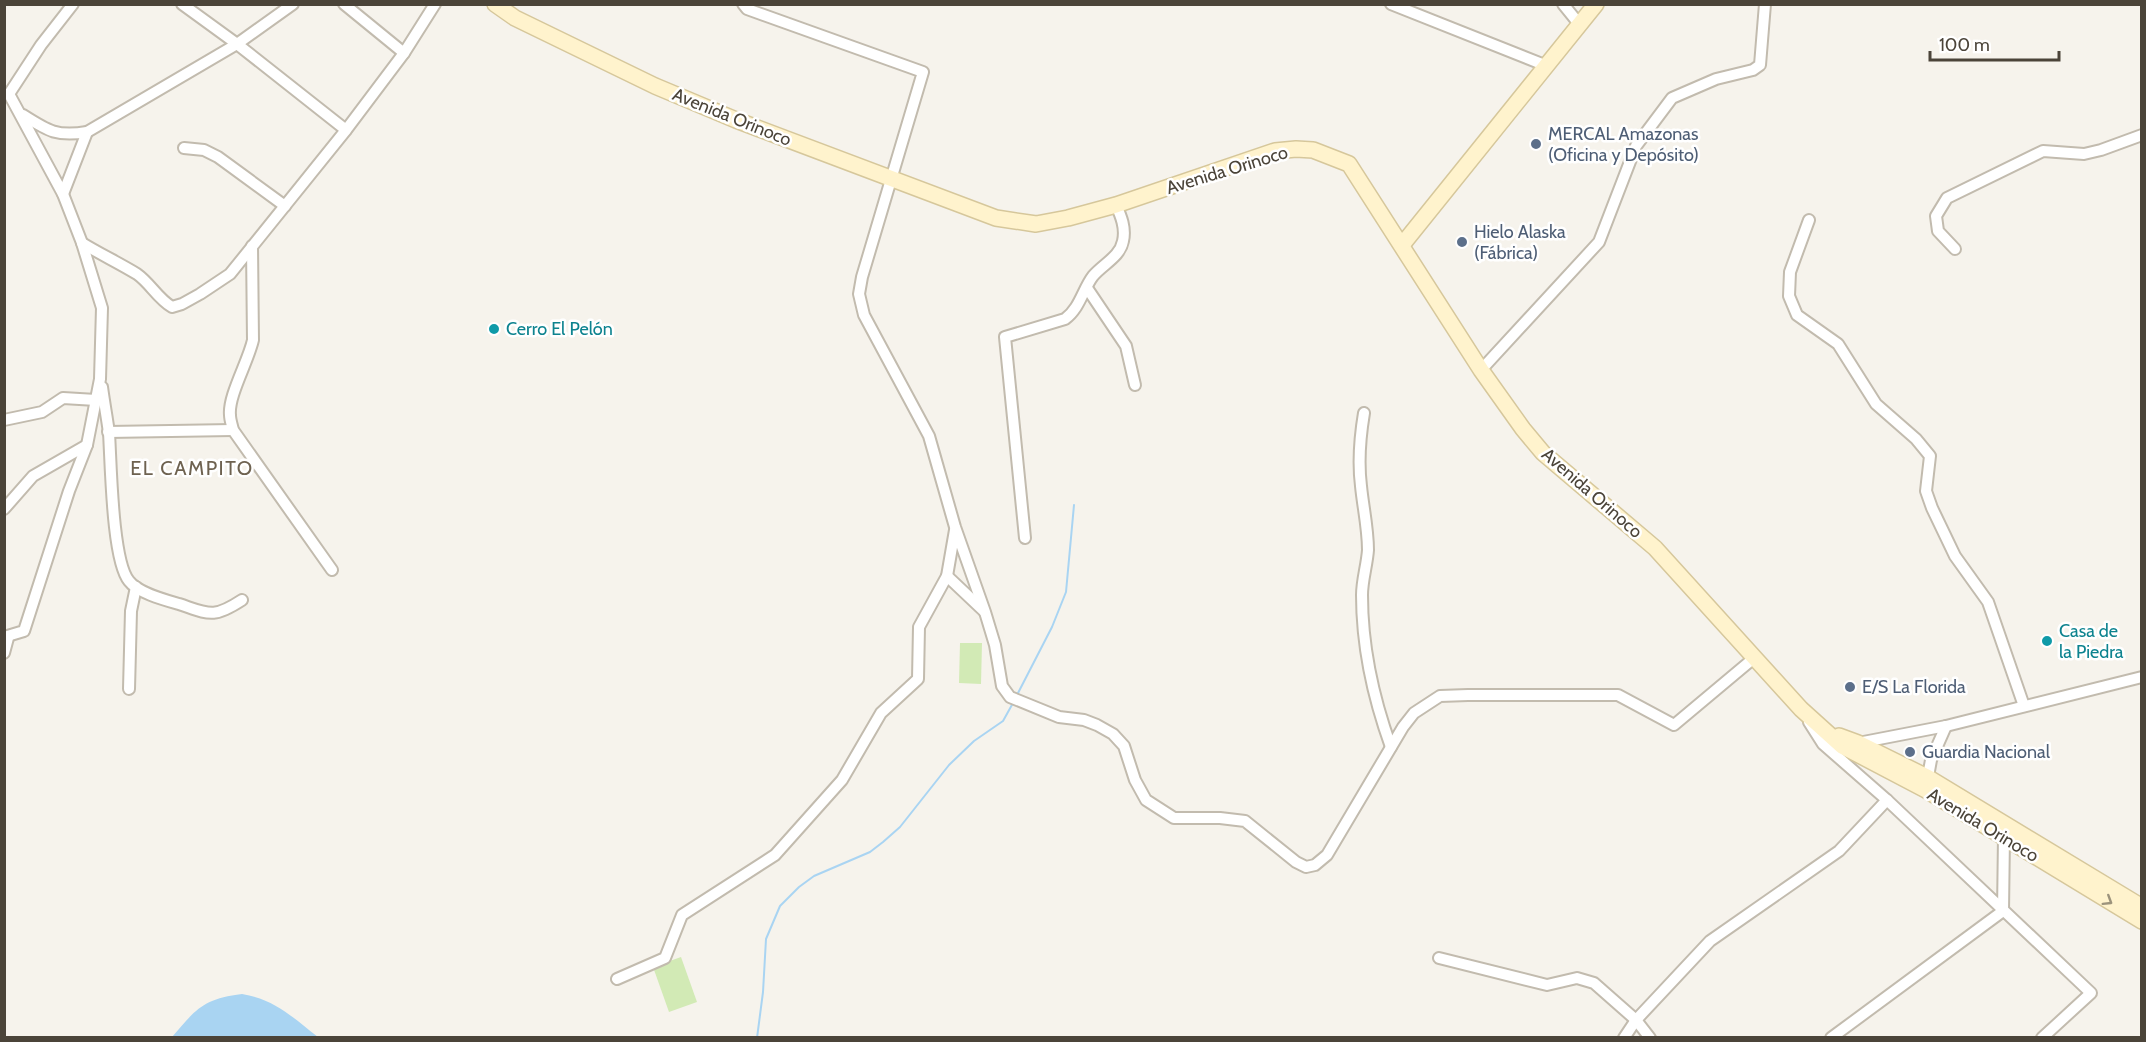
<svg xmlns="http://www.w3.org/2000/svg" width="2146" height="1042" font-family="Cabin,sans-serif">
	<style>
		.green { fill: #d2eab5 }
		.water { fill: #a9d4f2 }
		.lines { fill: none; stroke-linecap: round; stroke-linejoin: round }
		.stream { stroke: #a9d4f2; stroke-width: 2 }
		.street-casing { stroke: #c2bbae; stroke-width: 14 }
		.secondary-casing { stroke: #d6c79b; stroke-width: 18 }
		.street { stroke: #fff; stroke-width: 10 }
		.secondary { stroke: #fff3cd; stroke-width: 15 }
		.oneway { stroke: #9c937c }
		.service-dot { fill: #5c6f8a; stroke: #fff; stroke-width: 2 }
		.culture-dot { fill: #0f9aa8; stroke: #fff; stroke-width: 2 }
		.labels { text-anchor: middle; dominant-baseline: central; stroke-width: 5; stroke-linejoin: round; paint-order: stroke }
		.street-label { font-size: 18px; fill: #4b4439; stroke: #fff }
		.service-label { font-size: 18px; fill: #4e5e75; stroke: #fff; text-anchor: start }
		.culture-label { font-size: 18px; fill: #0d838f; stroke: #fff; text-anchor: start }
		.neighbourhood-label { font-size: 20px; letter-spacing: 1.5px; fill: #6e6250; stroke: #fff }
	</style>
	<rect width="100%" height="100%" fill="#f6f3ec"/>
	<!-- green -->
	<g class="green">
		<path d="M 960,643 L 982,643 L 981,684 L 959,683 Z"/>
		<path d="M 681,957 L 697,1002 L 669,1012 L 653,967 Z"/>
	</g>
	<!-- water -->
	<path class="water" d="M 242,994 C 276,1000 292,1017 318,1037 L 172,1037 C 196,1009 203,999 242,994 Z"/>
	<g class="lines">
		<!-- stream -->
		<g class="stream">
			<path d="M 1017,695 L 1052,627 L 1066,592 L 1074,505"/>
			<path d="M 757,1038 L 763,992 L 766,939 L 780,906 L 799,887 L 814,876 L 870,852 L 883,842 L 900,827 L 949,765 L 974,741 L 1003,721 L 1013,703"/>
		</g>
		<defs>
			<g id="street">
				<path d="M 182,4 L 237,44 L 346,130"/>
				<path d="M 344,4 L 404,53"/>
				<path d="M 743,4 L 747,9 L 923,72 L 862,277 L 859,294 L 864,315 L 929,436 L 955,527 L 985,612 L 995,645 L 1002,686 L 1010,697 L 1059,717 L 1084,720 L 1097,725 L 1113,734 L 1124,746 L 1135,780 L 1146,800 L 1174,818 L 1220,818 L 1245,821 L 1296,862 L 1306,867 L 1315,865 L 1327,855 L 1403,727 L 1414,713 L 1440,696 L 1468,695 L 1618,695 L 1674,725 L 1754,658"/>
				<path d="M 1391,4 L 1547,66"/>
				<path d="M 1563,4 L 1580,25"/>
				<path d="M 4,94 L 9,94 L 63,194 L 82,243 L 102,308 L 100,379 L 87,445 L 69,491 L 24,631 L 4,637"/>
				<path d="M 9,94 L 41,45 L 73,4"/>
				<path d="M 23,115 C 48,131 57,137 87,132 L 237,44 L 293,4"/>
				<path d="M 184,148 L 204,150 L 218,157 L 285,206"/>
				<path d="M 63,194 L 87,132"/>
				<path d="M 1809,220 L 1790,272 L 1789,296 L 1797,315 L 1838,344 L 1876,404 L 1916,439 L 1930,456 L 1926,491 L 1932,508 L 1955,556 L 1988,602 L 2024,706"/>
				<path d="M 82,243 C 100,254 119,263 137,274 C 150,283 158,299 172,307 L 182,304 L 200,294 L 230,274 L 346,130 L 404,53 L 435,4"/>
				<path d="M 252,246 L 253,340 C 248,362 228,396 230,415 C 230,420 232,425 233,430 L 332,570"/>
				<path d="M 1955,249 L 1938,231 L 1936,216 L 1947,198 L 2043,151 L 2084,154 L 2101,150 L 2142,135"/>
				<path d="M 1087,288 L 1126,346 L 1135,385"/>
				<path d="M 1481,370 L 1599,242 L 1636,146 L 1672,98 L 1716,79 L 1753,70 L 1760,65 L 1765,4"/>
				<path d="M 102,387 C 104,402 107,418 109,433 C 111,463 112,561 129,581 C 138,593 165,600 179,604 C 209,614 213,619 242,600"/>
				<path d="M 1364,413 C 1360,437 1358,462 1361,486 C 1363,507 1368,528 1368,550 C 1367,565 1362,580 1362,595 C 1362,646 1374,700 1391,747"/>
				<path d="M 4,420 L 42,412 L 63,398 L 96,400"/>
				<path d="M 108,432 L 233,430"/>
				<path d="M 4,509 L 33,476 L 87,445"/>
				<path d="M 1025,538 L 1005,337 L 1065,319 C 1080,308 1083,289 1093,276 C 1103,264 1120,257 1123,241 C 1126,228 1121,216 1116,205"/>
				<path d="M 947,576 L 984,611"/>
				<path d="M 4,653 L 8,638"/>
				<path d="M 129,689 L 131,611 L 136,587"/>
				<path d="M 1809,722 L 1823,744 L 1887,800 L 2091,993 L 2042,1038"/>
				<path d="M 1858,743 L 1946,726 L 2142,677"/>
				<path d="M 1927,782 L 1931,760 L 1946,726"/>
				<path d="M 1439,958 L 1547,985 L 1577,978 L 1594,983 L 1636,1020 L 1650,1038"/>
				<path d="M 617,979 L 665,958 L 682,915 L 775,855 L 842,780 L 881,713 L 918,679 L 919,627 L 947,576 L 955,530"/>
				<path d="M 1624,1038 L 1636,1020 L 1710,941 L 1839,851 L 1887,800"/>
				<path d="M 1831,1038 L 2003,911 L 2004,836"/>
			</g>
			<g id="secondary">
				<path d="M 495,4 L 515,18 L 655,86 L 736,120 L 996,218 L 1036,224 L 1068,218 L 1116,205 L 1275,151 L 1296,149 L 1313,150 L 1349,164 L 1481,370 L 1523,429 L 1543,453 L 1655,548 L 1801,709 L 1842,746 L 1926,790 L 2142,921"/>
				<path d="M 1402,245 L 1596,4"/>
				<path d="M 1839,736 L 1858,743 L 1927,777 L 2142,907"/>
			</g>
		</defs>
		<!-- street casing -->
		<use href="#street" class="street-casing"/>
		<!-- secondary casing -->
		<use href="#secondary" class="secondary-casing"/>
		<!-- street -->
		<use href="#street" class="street"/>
		<!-- secondary -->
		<use href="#secondary" class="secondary"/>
	</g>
	<!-- one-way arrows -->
	<defs><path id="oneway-chevron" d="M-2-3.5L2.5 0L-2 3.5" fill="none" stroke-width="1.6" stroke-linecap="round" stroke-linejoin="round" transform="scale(1.5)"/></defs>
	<use class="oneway" href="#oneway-chevron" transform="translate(2108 901) rotate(32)"/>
	<!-- markers -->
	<g class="service-dot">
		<circle cx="1536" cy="144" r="6"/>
		<circle cx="1462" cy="242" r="6"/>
		<circle cx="1850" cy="687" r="6"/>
		<circle cx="1910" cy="752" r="6"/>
	</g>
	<g class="culture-dot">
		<circle cx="494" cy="329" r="6"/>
		<circle cx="2047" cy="641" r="6"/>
	</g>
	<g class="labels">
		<!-- street labels -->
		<g class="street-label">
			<text transform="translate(732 117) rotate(22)">Avenida Orinoco</text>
			<text transform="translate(1227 170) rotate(-17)">Avenida Orinoco</text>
			<text transform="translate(1592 493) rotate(41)">Avenida Orinoco</text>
			<text transform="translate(1983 825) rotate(31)">Avenida Orinoco</text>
		</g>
		<!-- service labels -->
		<g class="service-label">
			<text x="1548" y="134">MERCAL Amazonas<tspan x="1548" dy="21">(Oficina y Depósito)</tspan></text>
			<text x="1474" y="232">Hielo Alaska<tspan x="1474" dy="21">(Fábrica)</tspan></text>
			<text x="1862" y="687">E/S La Florida</text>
			<text x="1922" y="752">Guardia Nacional</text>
		</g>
		<!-- culture labels -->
		<g class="culture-label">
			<text x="506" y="329">Cerro El Pelón</text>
			<text x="2059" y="631">Casa de<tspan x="2059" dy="21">la Piedra</tspan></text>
		</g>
		<!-- neighbourhood labels -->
		<g class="neighbourhood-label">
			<text x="192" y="468">EL CAMPITO</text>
		</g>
	</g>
	<!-- border -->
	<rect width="2146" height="1042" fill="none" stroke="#4b4439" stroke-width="12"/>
	<!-- scale -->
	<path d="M1930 51v9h129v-9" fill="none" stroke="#4b4439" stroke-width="3"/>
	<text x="1939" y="51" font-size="18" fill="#4b4439" stroke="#ffffff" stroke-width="4.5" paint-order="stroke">100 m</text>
</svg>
